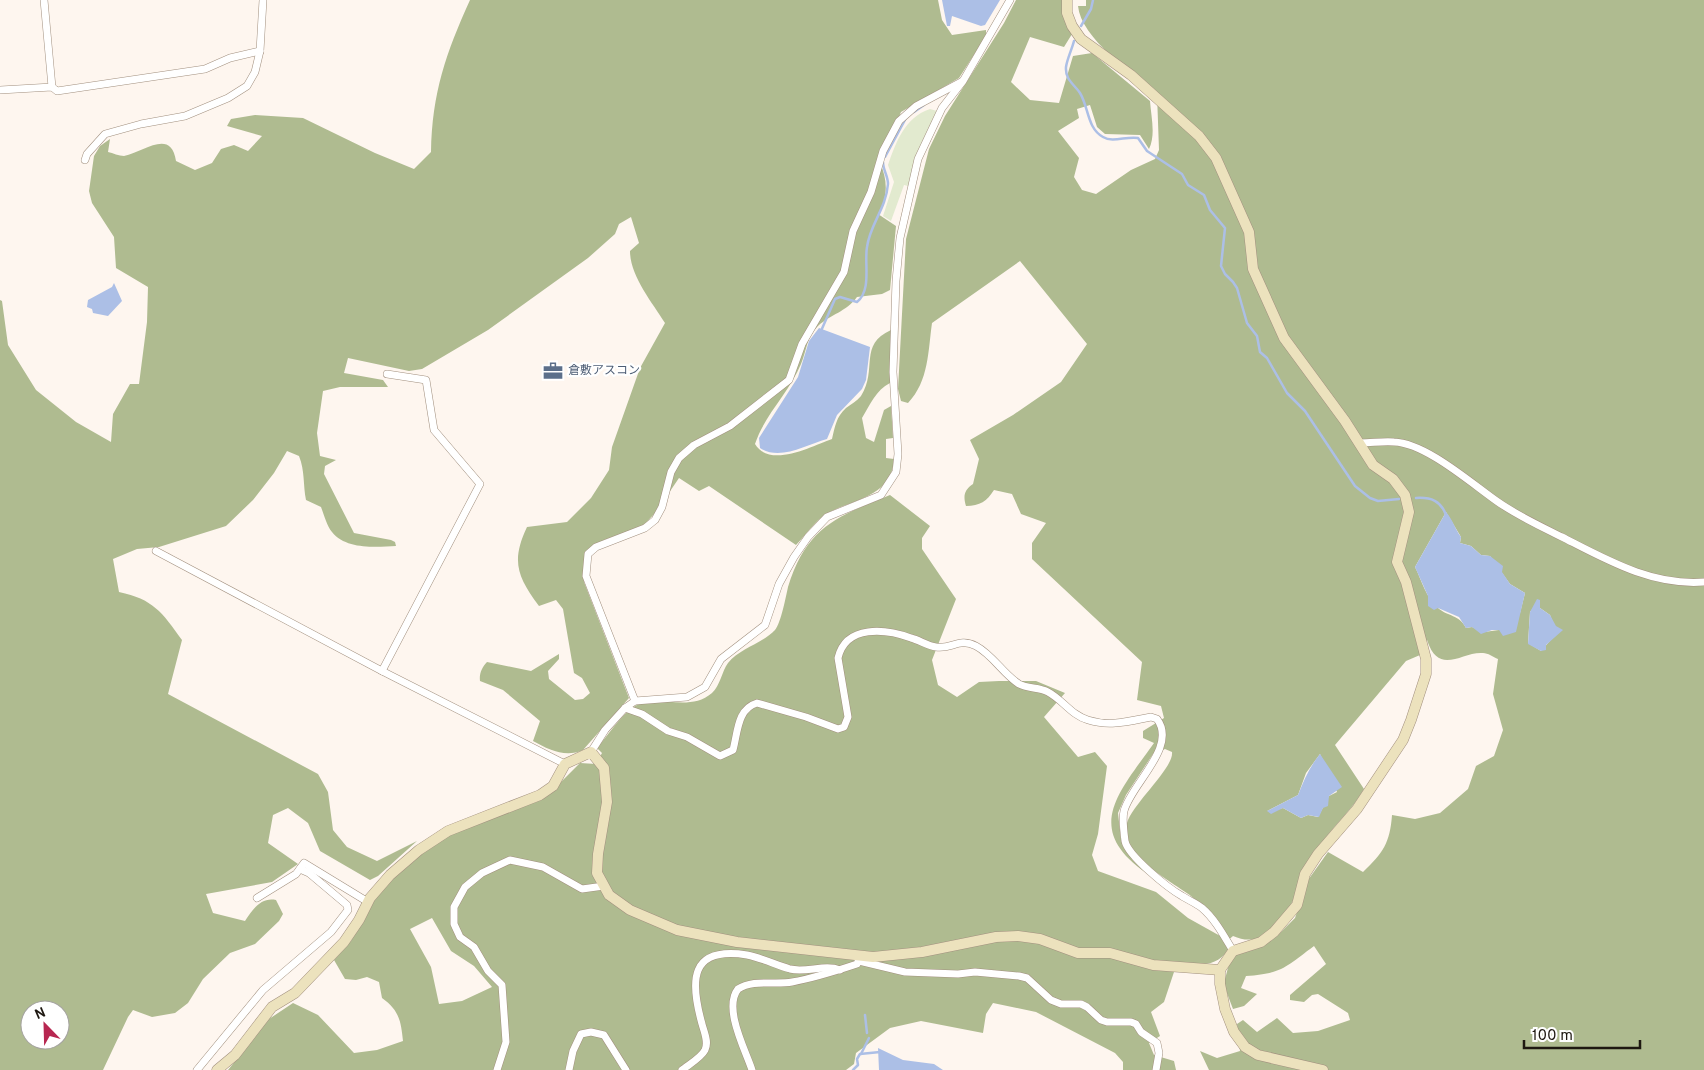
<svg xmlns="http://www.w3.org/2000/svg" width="1704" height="1070" font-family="Overpass,'Noto Sans JP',sans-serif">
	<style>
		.green { fill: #e2eacf }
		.forest { fill: #afbb90; fill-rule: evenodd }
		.water { fill: #acbfe6 }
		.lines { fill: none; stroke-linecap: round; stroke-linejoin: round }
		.stream { stroke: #acbfe6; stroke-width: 2.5 }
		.street-casing { stroke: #a2907f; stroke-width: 8 }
		.secondary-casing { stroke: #a2907f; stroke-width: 11 }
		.street { stroke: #fff; stroke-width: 7 }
		.secondary { stroke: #ece2bd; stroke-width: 10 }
		.labels { text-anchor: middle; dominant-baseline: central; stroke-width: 4.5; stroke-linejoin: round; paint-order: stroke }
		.service-label { font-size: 12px; fill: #4e5e75; stroke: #fff; text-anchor: start }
	</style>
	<rect width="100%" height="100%" fill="#fef6ef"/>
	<!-- green -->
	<path class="green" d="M 930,109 L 937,111 L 923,140 L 908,186 L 904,185 L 891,221 L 883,216 L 894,182 L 888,165 C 896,142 905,117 930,109 Z"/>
	<!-- forest -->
	<g class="forest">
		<path d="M 470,0 L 938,0 L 942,20 L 952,35 L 986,30 L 986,36 L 959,78 L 901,112 L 880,163 C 888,180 888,198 878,214 L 896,226 L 890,290 L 882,294 L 857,297 C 846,312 831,314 818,326 C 806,338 807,350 801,364 C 789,393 765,414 755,444 C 770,469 812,446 832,439 C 835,427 836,417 846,408 C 851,404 857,401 861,396 C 878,369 858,345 891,330 L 890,383 C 876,390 870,405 862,418 L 866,438 L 874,442 L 884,410 L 891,406 L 893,438 L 886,439 L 886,458 L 894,459 C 892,497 853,499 826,514 C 815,521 805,536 796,545 L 709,486 L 699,491 L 679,478 L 656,512 L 643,526 L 604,540 L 586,552 L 583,569 L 584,582 L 629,698 L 583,750 C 566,758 549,750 533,741 L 540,721 L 503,690 L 480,681 C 479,674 482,667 487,662 L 531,671 L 559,654 L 559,659 L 548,671 L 549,679 L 575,700 L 583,699 L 590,693 L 582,678 L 574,673 L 563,609 L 556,600 L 539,606 C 517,576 511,561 527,527 L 567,522 L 591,498 L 609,470 L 612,447 L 640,368 L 665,323 C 652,302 630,276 630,251 L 639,243 L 631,217 L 619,224 L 615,234 L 588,258 L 488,330 L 422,369 L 409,371 L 348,358 L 344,373 L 383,380 L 388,387 L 340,387 L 323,391 L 317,433 L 320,456 L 336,460 L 325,466 L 324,474 L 354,533 L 391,540 L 395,542 L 396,546 C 377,547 346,550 332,532 C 327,526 324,515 321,507 L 306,500 C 303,485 305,471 299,456 L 287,451 L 274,473 L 253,500 L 226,526 L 159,547 L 137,549 L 113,559 L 119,592 C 153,599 162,612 182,640 L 168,694 L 318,774 L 328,792 L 333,830 L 347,847 L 377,861 L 417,841 L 378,876 L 370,880 L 320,851 L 308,823 L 288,808 L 273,815 L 268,843 L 298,864 L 272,882 L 206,894 L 213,913 L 245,921 C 253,909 261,897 276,900 L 283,914 L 279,921 L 255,944 L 230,953 L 203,979 L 188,1003 L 175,1013 L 152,1017 L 133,1010 L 128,1017 L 103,1070 L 0,1070 L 0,300 L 2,301 L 8,345 L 36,390 L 76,422 L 111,442 L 113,414 L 130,384 L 139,384 L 147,322 L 148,287 L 116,268 L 114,237 L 92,203 L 89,191 L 94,156 L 100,146 L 110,139 L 108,152 C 113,153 119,156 124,156 C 144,152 171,128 176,161 L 195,170 L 212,163 L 221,149 L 234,145 L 248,151 L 262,136 L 227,126 L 231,119 L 255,115 L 303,118 L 375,153 L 414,169 L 431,152 C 432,93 446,53 470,0 ZM 30,1010 L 60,1010 L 60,1040 L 30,1040 Z"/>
		<path d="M 1016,0 L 1064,0 L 1072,34 L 1064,47 L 1030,37 L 1011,82 L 1030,100 L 1059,103 L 1073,56 L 1092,53 L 1150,101 C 1151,116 1156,135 1149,149 L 1140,135 L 1105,134 L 1097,127 L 1090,105 L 1077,109 L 1079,118 L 1058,131 L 1079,158 L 1074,177 L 1082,190 L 1096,194 L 1131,170 L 1155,159 L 1159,150 L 1157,94 C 1133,74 1081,38 1078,6 L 1086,6 L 1086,0 L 1704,0 L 1704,1070 L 1209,1070 L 1200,1051 L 1217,1058 L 1240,1051 L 1237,1024 L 1243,1020 L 1257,1032 L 1277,1018 L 1293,1033 L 1318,1031 L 1350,1020 L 1348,1013 L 1318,994 L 1312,995 L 1304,1002 L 1290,1000 L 1290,995 L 1326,964 L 1314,946 C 1287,966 1282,974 1246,976 L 1241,988 L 1257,994 L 1244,1006 L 1233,1009 L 1225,988 L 1225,979 L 1229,964 L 1236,954 L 1263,945 L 1279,934 L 1295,918 L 1308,880 L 1328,852 L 1363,872 C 1383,853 1390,843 1392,815 L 1415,819 L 1440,813 L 1468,789 L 1476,766 L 1494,756 L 1503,730 L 1493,694 L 1498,659 C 1493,657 1488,653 1483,653 C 1462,651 1439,677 1427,640 L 1419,643 L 1420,655 L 1406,661 L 1335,745 L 1364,789 C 1352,810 1335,824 1321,844 C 1302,873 1282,958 1233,936 L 1225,943 L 1228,950 C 1215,969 1197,964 1177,963 L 1164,1002 L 1151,1012 L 1160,1036 L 1149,1043 L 1154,1055 L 1174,1061 L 1176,1070 L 1123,1070 L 1123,1062 L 1115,1053 L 1036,1012 L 993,1003 L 986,1014 L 983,1033 L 921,1021 L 890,1028 L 856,1053 L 854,1064 L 846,1070 L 228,1070 L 269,1019 L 293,1003 L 318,1015 L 354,1053 L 377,1050 L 403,1041 C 401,1021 399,1010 382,998 L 379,982 L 367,977 L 356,980 L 345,979 L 334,960 L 351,941 L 372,902 L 396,875 L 421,854 L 447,835 L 546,797 L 580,763 L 596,764 L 602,753 L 597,748 C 609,734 620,716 635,706 C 657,693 689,713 712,693 C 720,686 722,671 728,663 C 740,648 763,643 775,630 C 781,623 786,596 788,587 C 807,526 837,517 890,495 L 930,526 L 922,538 L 922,549 L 956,599 L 932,660 L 938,685 L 957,697 L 979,682 L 999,681 L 1036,681 L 1065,693 L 1044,717 L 1078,757 L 1095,752 L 1107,766 L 1098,834 L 1092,855 L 1098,871 L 1156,892 L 1188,918 L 1222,937 C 1216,928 1211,915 1204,907 C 1184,885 1118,861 1127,823 C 1133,803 1174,768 1172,752 L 1165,749 L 1153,754 L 1126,795 L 1118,813 L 1121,839 L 1152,877 C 1081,831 1117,795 1154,743 L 1143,738 L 1143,731 L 1164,718 L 1161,706 L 1137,700 L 1142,662 L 1032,559 L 1032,543 L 1046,523 L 1021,514 L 1012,494 L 994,490 C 987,501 980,506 966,506 C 963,496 964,490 973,484 L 979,459 L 970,440 L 1013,415 L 1061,382 L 1087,344 L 1020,261 L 932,323 C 928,351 929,381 908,403 L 901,401 L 898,389 L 906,239 L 929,149 L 945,116 L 1004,23 ZM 1446,512 L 1461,537 L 1460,543 L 1471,546 L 1481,555 L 1490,556 L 1510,584 L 1525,593 L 1520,613 L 1499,630 L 1484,632 L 1472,627 L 1466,628 C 1459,614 1448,617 1438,608 C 1426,598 1422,581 1415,567 ZM 1540,600 L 1540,608 L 1550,615 L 1557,633 L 1541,651 L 1528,643 L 1530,612 ZM 1320,754 L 1337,792 L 1329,796 L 1318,817 L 1308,815 L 1301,818 L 1283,808 L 1267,811 L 1298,795 L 1306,773 ZM 432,918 L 451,951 L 474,966 L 492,987 L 462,1001 L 439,1004 L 431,967 L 410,929 Z"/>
	</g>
	<!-- water -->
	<g class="water">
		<path d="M 942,0 L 1000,0 L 985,25 L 981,26 L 952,16 L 950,26 L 947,26 Z"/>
		<path d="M 114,283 L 122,301 L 108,316 L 93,313 L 92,309 L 87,307 L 88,300 L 112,287 Z"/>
		<path d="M 819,328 L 870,347 L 866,380 L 862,389 L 837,415 L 827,439 C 806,445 780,461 760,448 L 759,438 L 798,377 L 809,341 Z"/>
		<path d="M 1446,512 C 1453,520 1455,529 1461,537 L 1460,543 L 1471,546 L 1481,555 L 1490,556 L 1503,566 L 1502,572 L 1510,584 L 1525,593 L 1516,632 L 1503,636 L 1499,630 L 1492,630 L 1481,634 L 1472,627 L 1466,628 L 1459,617 L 1438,608 L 1434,610 L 1428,606 L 1428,596 L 1415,567 Z"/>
		<path d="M 1537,599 L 1540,600 L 1540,608 L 1550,615 L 1556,626 L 1563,630 L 1546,645 L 1546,650 L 1541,651 L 1528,644 L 1530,612 Z"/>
		<path d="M 1320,754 L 1342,787 L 1329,796 L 1328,806 L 1323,808 L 1319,817 L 1308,815 L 1301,818 L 1283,808 L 1271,814 L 1267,811 L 1298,795 C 1304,780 1310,766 1320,754 Z"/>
		<path d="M 878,1048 L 903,1060 L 934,1064 L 943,1070 L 879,1070 Z"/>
	</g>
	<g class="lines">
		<!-- stream -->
		<g class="stream">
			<path d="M 1081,26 L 1091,9 L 1093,0"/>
			<path d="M 1074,41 C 1072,49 1067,59 1066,67 C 1065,80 1074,84 1080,93 C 1089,108 1087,128 1103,137 C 1113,143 1126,136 1138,138 L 1147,151 L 1182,174 L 1188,185 L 1204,195 L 1210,210 L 1225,228 L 1221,266 L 1225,274 L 1233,282 L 1237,288 L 1247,323 L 1257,336 L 1260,352 L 1267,358 L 1287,393 L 1305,411 L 1355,486 L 1370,498 L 1378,501 L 1399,499"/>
			<path d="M 914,112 L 924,105"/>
			<path d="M 885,157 L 906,118"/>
			<path d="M 821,331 L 835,299 L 840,297 L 857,302 C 872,290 864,263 867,247 C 870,224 886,209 888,184 C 888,176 883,170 883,162"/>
			<path d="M 1416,498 C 1431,497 1441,501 1446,515"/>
			<path d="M 865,1015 L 867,1033"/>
			<path d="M 861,1054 L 869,1038"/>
			<path d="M 853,1070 L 858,1065 L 857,1059 L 860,1054 L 880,1052"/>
		</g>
		<defs>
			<g id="street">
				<path d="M 44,0 L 52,87"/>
				<path d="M 0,90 L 52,87 L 57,91 L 205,69 L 230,58 L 260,51"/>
				<path d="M 85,160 L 87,154 L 105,134 L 141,124 L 185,116 L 228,98 L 247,86 L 255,72 L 260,51 L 263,0"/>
				<path d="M 1360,443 C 1372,443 1383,441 1394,442 C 1426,443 1472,484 1498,502 C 1518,516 1540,526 1562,537 C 1607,560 1652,586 1704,582"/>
				<path d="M 156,551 L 382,671 L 565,764"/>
				<path d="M 382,671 L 480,484 L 434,430 L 426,380 L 387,374"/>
				<path d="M 635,701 L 586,576 L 588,554 L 596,547 L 645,528 L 655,520 L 662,507 L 671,472 L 679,458 L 694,445 L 730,426 L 789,380 L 802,344 L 844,272 L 853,231 L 871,192 L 883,151 L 899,121 L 916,106 L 961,82"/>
				<path d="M 625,708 L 642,714 L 668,731 L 687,737 L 720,756 L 733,750 C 738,732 737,709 757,703 L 806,717 L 838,729 L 844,727 L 848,717 L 838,658 C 846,624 886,629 911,638 C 919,640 928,646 936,647 C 951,650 959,637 976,646 C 993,655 1003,674 1019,684 C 1028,689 1039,687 1048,692 C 1063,700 1071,715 1088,720 C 1110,727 1130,721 1151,717 L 1157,719 C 1178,747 1131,784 1124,811 C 1122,819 1124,833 1125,841 C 1128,856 1168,888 1182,896 C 1188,900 1196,903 1202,908 C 1215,919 1224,936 1233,951"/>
				<path d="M 591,752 L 605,730 L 625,708 L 635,701 L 687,697 L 705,687 L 721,659 L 765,625 L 779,584 L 794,557 L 808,537 L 827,517 L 881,495 L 896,472 L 898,454 L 893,372 L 896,281 L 900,238 L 918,159 L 942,108 L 963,81 L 1010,0"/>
				<path d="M 257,898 L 296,874 L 304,863 L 368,902"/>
				<path d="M 859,961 L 905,972 L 958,974 L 975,972 L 1019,976 L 1027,978 L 1051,1000 L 1061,1004 L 1081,1004 L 1087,1007 L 1101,1020 L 1107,1022 L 1131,1022 L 1136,1024 L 1141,1032 L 1157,1043 L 1159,1053 L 1156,1070"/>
				<path d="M 197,1070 L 263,990 L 331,932 L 348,910 L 347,905 L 309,873 L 300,869"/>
				<path d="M 497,1070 L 506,1042 L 502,985 L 488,971 L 474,947 L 460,937 L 454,924 L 454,907 L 465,887 L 482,873 L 510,860 L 543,867 L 582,889 L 604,886"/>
				<path d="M 569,1070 L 573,1051 L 581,1034 L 591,1032 L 604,1035 L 626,1070"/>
				<path d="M 682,1070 C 688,1065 701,1058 705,1050 C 709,1042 704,1032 702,1024 C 690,981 689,946 747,955 C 762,958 776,965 790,969 C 806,973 825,964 840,970"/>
				<path d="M 752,1070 C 745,1049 723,1008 738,989 C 753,979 775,985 792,982 C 814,978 836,971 857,964 L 860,957"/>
			</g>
			<g id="secondary">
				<path d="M 1067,0 L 1067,13 L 1072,26 L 1081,39 L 1131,75 L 1199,136 L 1216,158 L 1249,232 L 1253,269 L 1284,338 L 1345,421 L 1373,465 L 1393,479 L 1405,495 L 1409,512 L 1397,562 L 1406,582 L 1426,659 L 1426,674 L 1411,720 L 1403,740 L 1357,809 L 1318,854 L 1305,874 L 1297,905 L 1274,932 L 1261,942 L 1233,951 L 1220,970 L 1220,984 L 1225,1009 L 1234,1032 L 1245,1047 L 1258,1055 L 1323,1070"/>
				<path d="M 217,1070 L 235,1055 L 272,1007 L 295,993 L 344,942 L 359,920 L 370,898 L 390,875 L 419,850 L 448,831 L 540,795 L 553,786 L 565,764 L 591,752 L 604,768 L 607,802 L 598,854 L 597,873 L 609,895 L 630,910 L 677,930 L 737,942 L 873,957 L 922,952 L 996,937 L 1018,936 L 1040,939 L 1078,953 L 1110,953 L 1153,965 L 1220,970"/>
			</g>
		</defs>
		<!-- street casing -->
		<use href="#street" class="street-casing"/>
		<!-- secondary casing -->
		<use href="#secondary" class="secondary-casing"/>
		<!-- street -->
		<use href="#street" class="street"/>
		<!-- secondary -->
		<use href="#secondary" class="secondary"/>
	</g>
	<!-- icons -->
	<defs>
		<symbol id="office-bare" viewBox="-9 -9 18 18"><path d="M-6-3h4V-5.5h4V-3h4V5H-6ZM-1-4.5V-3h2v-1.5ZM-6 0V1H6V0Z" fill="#5c6f8a" stroke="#fff" stroke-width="2.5" paint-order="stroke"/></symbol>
	</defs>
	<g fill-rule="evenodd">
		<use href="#office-bare" x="539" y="357" width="28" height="28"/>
	</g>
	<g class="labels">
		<!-- service labels -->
		<g class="service-label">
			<text x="568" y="371">倉敷アスコン</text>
		</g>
	</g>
	<!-- north arrow -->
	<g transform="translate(45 1025) rotate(337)"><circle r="24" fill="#ffffff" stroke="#a5a3a0"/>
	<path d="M0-4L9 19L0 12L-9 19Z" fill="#b72751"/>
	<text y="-8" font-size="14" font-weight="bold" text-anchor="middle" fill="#1e1811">N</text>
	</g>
	<!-- scale -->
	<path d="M1524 1040v8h116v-8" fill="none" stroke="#1e1811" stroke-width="2.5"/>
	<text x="1532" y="1040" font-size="15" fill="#1e1811" stroke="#ffffff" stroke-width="4" paint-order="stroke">100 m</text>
</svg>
